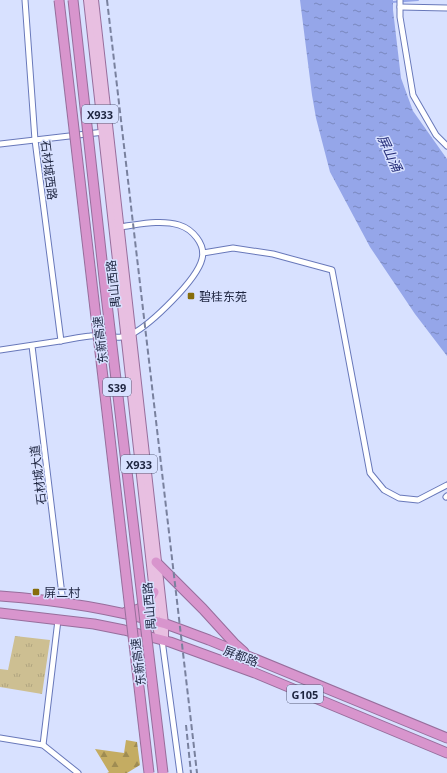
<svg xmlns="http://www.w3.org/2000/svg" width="447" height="773" font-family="'Open Sans','Noto Sans SC',sans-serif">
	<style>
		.grass { fill: url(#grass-tufts) }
		.forest { fill: url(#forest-firs) }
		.water { fill: url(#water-ripples) }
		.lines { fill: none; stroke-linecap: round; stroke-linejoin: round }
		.stream { stroke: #95a6e9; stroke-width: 2 }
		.street-casing { stroke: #6878ba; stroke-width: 7 }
		.primary-casing { stroke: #976e9c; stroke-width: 10 }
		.highway-casing { stroke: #976e9c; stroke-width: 11 }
		.street { stroke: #fff; stroke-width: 5 }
		.primary { stroke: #e8bfe1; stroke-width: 8 }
		.highway { stroke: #d895cd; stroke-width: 9 }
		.rail { stroke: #79819e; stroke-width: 2; stroke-dasharray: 6 3; stroke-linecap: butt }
		.highway-bridge-casing { stroke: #976e9c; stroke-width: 11; stroke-linecap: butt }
		.highway-bridge { stroke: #d895cd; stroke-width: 9 }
		.poi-dot { fill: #866d0b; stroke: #d8e1ff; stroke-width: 1.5 }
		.labels { text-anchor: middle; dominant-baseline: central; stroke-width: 3; stroke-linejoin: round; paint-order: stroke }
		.shield { fill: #d8e1ff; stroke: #565d79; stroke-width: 1 }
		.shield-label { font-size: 11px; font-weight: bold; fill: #1e2540 }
		.street-label { font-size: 12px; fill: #1e2540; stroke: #d8e1ff }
		.poi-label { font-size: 12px; fill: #1e2540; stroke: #d8e1ff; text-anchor: start }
		.water-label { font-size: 13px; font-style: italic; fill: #222a76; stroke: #d8e1ff }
	</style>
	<defs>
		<pattern id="grass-tufts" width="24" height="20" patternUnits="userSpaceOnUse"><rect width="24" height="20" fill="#cdbf92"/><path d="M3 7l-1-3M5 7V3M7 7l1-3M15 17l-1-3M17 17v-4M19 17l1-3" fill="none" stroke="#b0a47f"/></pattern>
		<pattern id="forest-firs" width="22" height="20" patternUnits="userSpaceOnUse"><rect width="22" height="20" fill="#c4ac62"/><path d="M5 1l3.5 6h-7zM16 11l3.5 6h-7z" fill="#9f8c52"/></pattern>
		<pattern id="water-ripples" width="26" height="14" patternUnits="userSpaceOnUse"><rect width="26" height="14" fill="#95a6e9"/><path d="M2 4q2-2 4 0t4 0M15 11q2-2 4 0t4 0" fill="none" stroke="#7987be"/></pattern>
	</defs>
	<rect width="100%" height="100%" fill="#d8e1ff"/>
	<!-- grass -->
	<path class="grass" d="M 15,636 L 50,640 L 42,694 L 0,687 L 0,669 L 8,670 Z"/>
	<!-- forest -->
	<path class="forest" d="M 126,740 L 137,742 L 140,765 L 127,773 L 107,773 L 109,772 L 95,749 L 124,753 Z"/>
	<!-- water -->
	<path class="water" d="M 300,0 L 393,0 L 393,10 L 401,78 L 413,111 L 447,159 L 447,356 L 415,314 L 370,247 L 330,172 L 316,118 L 312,95 Z"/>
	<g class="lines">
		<!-- stream -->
		<path class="stream" d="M 392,2 L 418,0"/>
		<defs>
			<g id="street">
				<path d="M 25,0 L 35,140 L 61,341"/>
				<path d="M 400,0 L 400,17 L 413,95 L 436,135 L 447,146"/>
				<path d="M 400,7 L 447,8"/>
				<path d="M 0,144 L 104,132"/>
				<path d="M 203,253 L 233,248 L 273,254 L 332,270 L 370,473 L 384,490 L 399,498 L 418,500 L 447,485"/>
				<path d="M 32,346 L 63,603"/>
				<path d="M 0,350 C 20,347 40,344 60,341 C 70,339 80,337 90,336 C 105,334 118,341 132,334 C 151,324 197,280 202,259 C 206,244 192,229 179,225 C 160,219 137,225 118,227"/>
				<path d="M 446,497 L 447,496"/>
				<path d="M 162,640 L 180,773"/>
				<path d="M 0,738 L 43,745 L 78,773"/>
				<path d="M 43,745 L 58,620"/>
			</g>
			<g id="primary">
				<path d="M 88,0 L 154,592 C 155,608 154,627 162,640"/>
				<path d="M 94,0 L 164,624 L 164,637 L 162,640"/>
			</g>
			<g id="highway">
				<path d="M 156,562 L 203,609 L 234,643 L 244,652"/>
				<path d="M 0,596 C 56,600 112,609 166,624 C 180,629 195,635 209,640 L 447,738"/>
				<path d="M 126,612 C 142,610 145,606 154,592"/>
				<path d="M 0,613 L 94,624 L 124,630 L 170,642 L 255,673 L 447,753"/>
			</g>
		</defs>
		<!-- street casing -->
		<use href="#street" class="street-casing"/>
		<!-- primary casing -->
		<use href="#primary" class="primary-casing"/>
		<!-- highway casing -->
		<use href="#highway" class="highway-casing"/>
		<!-- street -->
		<use href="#street" class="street"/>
		<!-- primary -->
		<use href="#primary" class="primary"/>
		<!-- highway -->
		<use href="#highway" class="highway"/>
		<!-- rail -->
		<g class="rail">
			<path d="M 107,0 L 197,773"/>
			<path d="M 186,725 L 191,773"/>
		</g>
		<defs>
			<g id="highway-bridge">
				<path d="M 59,0 L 149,773"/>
				<path d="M 73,0 L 105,287 L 163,773"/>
			</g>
		</defs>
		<!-- highway-bridge casing -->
		<use href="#highway-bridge" class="highway-bridge-casing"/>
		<!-- highway-bridge -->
		<use href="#highway-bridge" class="highway-bridge"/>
	</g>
	<!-- markers -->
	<g class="poi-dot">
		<rect x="187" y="292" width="8" height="8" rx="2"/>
		<rect x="32" y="588" width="8" height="8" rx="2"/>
	</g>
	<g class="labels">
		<!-- shield labels -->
		<g class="shield">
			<rect x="82" y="105" width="36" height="18" rx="3"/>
			<rect x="103" y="378" width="28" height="18" rx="3"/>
			<rect x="121" y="455" width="36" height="18" rx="3"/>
			<rect x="287" y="685" width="36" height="18" rx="3"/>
		</g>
		<g class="shield-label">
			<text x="100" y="114">X933</text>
			<text x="117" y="387">S39</text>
			<text x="139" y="464">X933</text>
			<text x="305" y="694">G105</text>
		</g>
		<!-- street labels -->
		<g class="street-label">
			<text transform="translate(49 170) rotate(83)">石材城西路</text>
			<text transform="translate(113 284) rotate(-96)">禺山西路</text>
			<text transform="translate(100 340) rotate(-97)">东新高速</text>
			<text transform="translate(38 475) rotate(-97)">石材城大道</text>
			<text transform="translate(149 606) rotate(-95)">禺山西路</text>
			<text transform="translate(241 656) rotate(21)">屏都路</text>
			<text transform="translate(138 662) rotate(-97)">东新高速</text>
		</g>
		<!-- poi labels -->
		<g class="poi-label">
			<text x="199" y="296">碧桂东苑</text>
			<text x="44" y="592">屏二村</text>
		</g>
		<!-- water labels -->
		<g class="water-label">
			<text transform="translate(390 153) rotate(65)">屏山涌</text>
		</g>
	</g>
</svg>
